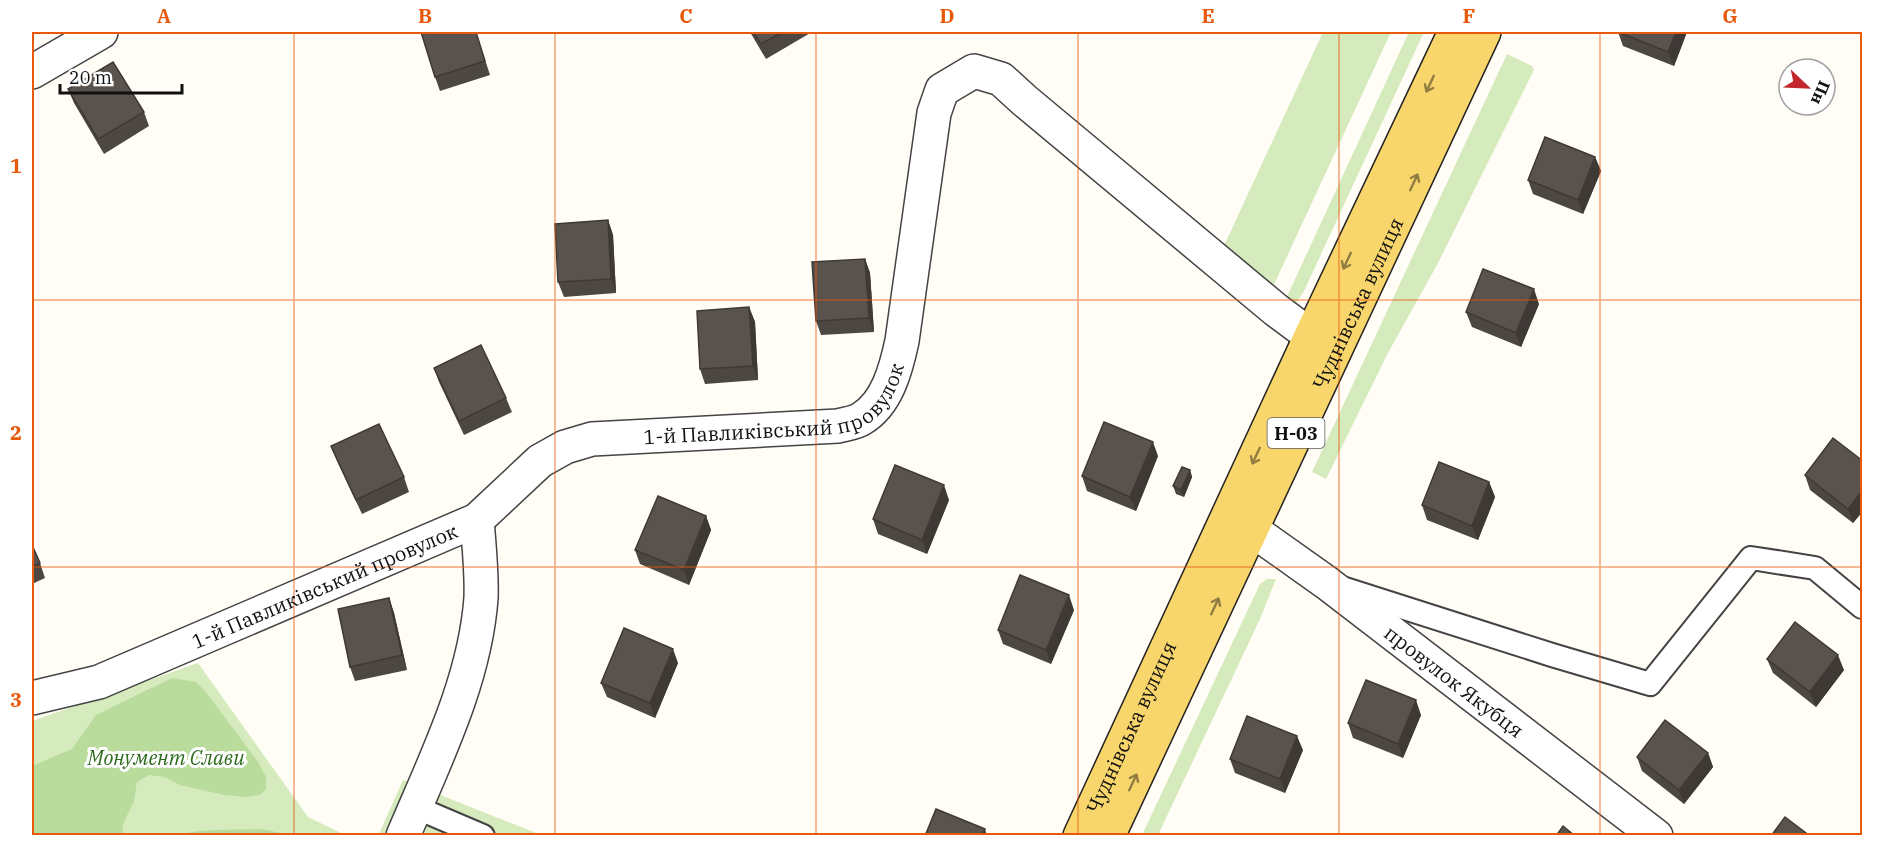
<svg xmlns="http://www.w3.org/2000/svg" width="1894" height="867" font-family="'IBM Plex Serif',serif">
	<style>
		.green { fill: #d5ebbd }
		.forest { fill: #b9dc9c }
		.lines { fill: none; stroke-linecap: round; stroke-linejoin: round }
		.service-casing { stroke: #444; stroke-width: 26 }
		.minor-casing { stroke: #444; stroke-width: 36 }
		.primary-casing { stroke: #222; stroke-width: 36 }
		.service { stroke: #fff; stroke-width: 22 }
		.minor { stroke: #fff; stroke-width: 33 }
		.primary { stroke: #f9d66b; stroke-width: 33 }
		.wall { fill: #4d4742 }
		.shaded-wall { fill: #3f3936 }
		.building { fill: #5a524d; stroke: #3f3936; stroke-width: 1.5 }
		.oneway { stroke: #917d42 }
		.grid { fill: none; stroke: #e8590c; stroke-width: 1.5; stroke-opacity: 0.55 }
		.labels { text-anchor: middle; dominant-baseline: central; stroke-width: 6; stroke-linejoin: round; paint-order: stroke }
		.shield { fill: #fff; stroke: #585858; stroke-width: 1.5 }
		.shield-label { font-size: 18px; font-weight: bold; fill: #111 }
		.street-label { font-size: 20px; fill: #111; stroke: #fff }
		.park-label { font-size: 20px; font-style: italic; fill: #2f6b1f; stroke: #fff }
		.neatline { fill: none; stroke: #e8590c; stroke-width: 2 }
		.grid-label { font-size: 20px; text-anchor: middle; font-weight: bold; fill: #e8590c }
	</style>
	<rect width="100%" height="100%" fill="#fffdf5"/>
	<!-- green -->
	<g class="green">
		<path d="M 1323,32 L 1391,32 L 1271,291 L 1222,250 Z"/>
		<path d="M 1409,32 L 1424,32 L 1304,291 L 1296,303 L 1285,301 Z"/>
		<path d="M 1507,54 L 1532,66 L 1534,70 L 1437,265 L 1388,353 L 1326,479 L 1312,472 Z"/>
		<path d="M 1267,579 L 1276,579 L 1260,619 L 1158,835 L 1142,835 L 1260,584 Z"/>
		<path d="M 198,663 L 308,817 L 345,835 L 32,835 L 32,721 Z"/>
		<path d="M 403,780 L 541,835 L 378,836 Z"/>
	</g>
	<!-- forest -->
	<g class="forest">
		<path d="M 172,678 L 196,682 L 206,692 L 258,762 L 266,777 L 266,789 L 260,795 L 246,797 L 224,795 L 180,785 L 164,777 L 149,775 L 137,782 L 134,801 L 123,824 L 122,835 L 32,835 L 32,766 L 72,749 L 96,715 Z"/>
		<path d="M 261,829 L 291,835 L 183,835 C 193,828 245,830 261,829 Z"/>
	</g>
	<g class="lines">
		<defs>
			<g id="service">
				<path d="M 1345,589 L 1552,655 L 1650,684 L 1751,558 L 1815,568 L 1862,607"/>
				<path d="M 415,807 L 483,836"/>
			</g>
			<g id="minor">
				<path d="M 32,72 L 101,32"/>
				<path id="s1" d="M 1251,529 L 1327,583 L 1656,836"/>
				<path id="s2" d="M 32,698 L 99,682 L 477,520 L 540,461 L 565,447 L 592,439 L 838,426 C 845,424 855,423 861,419 C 887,404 896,369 902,341 L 934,113 L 942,90 L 974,71 L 1001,79 L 1024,100 L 1276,310 L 1311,336"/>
				<path d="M 403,836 C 435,760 475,681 481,598 C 482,573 479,546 477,520"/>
			</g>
			<g id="primary">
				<path id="s3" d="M 1080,836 L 1311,336 L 1455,32"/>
				<path id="s4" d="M 1108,836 L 1484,32"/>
			</g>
		</defs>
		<!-- service casing -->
		<use href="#service" class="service-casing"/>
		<!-- minor casing -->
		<use href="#minor" class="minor-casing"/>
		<!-- primary casing -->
		<use href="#primary" class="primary-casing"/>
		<!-- service -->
		<use href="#service" class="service"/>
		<!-- minor -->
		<use href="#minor" class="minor"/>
		<!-- primary -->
		<use href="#primary" class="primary"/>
	</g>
	<!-- wall -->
	<g class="wall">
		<path d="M 476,32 L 490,75 L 440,91 L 435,77 Z"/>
		<path d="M 750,32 L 812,32 L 766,59 Z"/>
		<path d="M 1618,32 L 1687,32 L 1674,66 L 1623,46 Z"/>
		<path d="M 68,89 L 144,112 L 149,126 L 104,154 L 74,103 Z"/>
		<path d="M 1595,157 L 1601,171 L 1583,214 L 1533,194 L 1528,180 Z"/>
		<path d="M 608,220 L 613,235 L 616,293 L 564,297 L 558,282 Z"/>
		<path d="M 865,259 L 870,273 L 874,332 L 821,335 L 816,321 Z"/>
		<path d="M 1539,304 L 1521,347 L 1472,327 L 1466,312 Z"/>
		<path d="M 749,307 L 755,322 L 758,380 L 705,384 L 700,369 Z"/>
		<path d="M 434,368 L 506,398 L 512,412 L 464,435 L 439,382 Z"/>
		<path d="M 331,446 L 404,477 L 409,492 L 362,514 L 337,461 Z"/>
		<path d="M 1158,456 L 1136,511 L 1087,491 L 1082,476 Z"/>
		<path d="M 1863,461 L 1863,511 L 1853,523 L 1810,490 L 1805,475 Z"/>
		<path d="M 1190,470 L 1192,477 L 1184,497 L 1176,494 L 1173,486 Z"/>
		<path d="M 1489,482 L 1495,497 L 1478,540 L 1427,520 L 1422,505 Z"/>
		<path d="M 949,500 L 927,554 L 878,534 L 873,519 Z"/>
		<path d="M 706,516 L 711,530 L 689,585 L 640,564 L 635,550 Z"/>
		<path d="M 32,545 L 40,563 L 45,578 L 32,584 Z"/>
		<path d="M 389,598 L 394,613 L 407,670 L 355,681 L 350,667 Z"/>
		<path d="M 1074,610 L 1051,664 L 1003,644 L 998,630 Z"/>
		<path d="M 1767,659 L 1844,670 L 1816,707 L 1773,673 Z"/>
		<path d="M 678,663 L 655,718 L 607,697 L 601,683 Z"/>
		<path d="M 1421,715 L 1403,758 L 1353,738 L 1348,723 Z"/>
		<path d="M 1303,750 L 1285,793 L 1235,773 L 1230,759 Z"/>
		<path d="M 1708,753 L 1713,767 L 1684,804 L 1642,771 L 1637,757 Z"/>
	</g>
	<!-- shaded-wall -->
	<g class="shaded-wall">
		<path d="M 1676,32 L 1687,32 L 1674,66 L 1668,52 Z"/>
		<path d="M 1595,157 L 1601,171 L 1583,214 L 1578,200 Z"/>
		<path d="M 608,220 L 613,235 L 616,293 L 611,279 Z"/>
		<path d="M 865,259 L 870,273 L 874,332 L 869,318 Z"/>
		<path d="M 1534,289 L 1539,304 L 1521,347 L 1516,333 Z"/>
		<path d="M 749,307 L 755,322 L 758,380 L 753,366 Z"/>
		<path d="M 1153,442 L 1158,456 L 1136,511 L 1130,497 Z"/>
		<path d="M 1190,470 L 1192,477 L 1184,497 L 1181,490 Z"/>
		<path d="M 1489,482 L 1495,497 L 1478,540 L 1472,526 Z"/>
		<path d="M 944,485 L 949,500 L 927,554 L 922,540 Z"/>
		<path d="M 1863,490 L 1863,511 L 1853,523 L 1848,509 Z"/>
		<path d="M 706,516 L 711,530 L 689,585 L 684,570 Z"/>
		<path d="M 1069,595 L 1074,610 L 1051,664 L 1046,650 Z"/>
		<path d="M 389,598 L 394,613 L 407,670 L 402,655 Z"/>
		<path d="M 673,649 L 678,663 L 655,718 L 650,703 Z"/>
		<path d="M 1838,655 L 1844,670 L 1816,707 L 1810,692 Z"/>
		<path d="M 1416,700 L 1421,715 L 1403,758 L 1398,744 Z"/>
		<path d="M 1297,736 L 1303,750 L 1285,793 L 1280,779 Z"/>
		<path d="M 1708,753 L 1713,767 L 1684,804 L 1679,790 Z"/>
		<path d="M 985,829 L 987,836 L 982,836 Z"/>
	</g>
	<!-- building -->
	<g class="building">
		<path d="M 421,32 L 476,32 L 485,61 L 435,77 Z"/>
		<path d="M 753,32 L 783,32 L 761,44 Z"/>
		<path d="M 1618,32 L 1676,32 L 1668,52 Z"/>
		<path d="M 113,62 L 144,112 L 98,139 L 68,89 Z"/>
		<path d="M 1545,137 L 1595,157 L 1578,200 L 1528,180 Z"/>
		<path d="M 608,220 L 611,279 L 558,282 L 555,224 Z"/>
		<path d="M 865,259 L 869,318 L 816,321 L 812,262 Z"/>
		<path d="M 1483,269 L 1534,289 L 1516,333 L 1466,312 Z"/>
		<path d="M 749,307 L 753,366 L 700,369 L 697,311 Z"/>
		<path d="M 481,345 L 506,398 L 459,421 L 434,368 Z"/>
		<path d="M 1104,422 L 1153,442 L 1130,497 L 1082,476 Z"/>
		<path d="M 379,424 L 404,477 L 356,500 L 331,446 Z"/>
		<path d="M 1833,438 L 1863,461 L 1863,490 L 1848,509 L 1805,475 Z"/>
		<path d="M 1439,462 L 1489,482 L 1472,526 L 1422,505 Z"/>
		<path d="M 895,465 L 944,485 L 922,540 L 873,519 Z"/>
		<path d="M 1182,467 L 1190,470 L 1181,490 L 1173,486 Z"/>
		<path d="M 658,496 L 706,516 L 684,570 L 635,550 Z"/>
		<path d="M 32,545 L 40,563 L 32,567 Z"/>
		<path d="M 1020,575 L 1069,595 L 1046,650 L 998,630 Z"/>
		<path d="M 389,598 L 402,655 L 350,667 L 338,609 Z"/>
		<path d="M 1795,622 L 1838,655 L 1810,692 L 1767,659 Z"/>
		<path d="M 624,628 L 673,649 L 650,703 L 601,683 Z"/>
		<path d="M 1366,680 L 1416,700 L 1398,744 L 1348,723 Z"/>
		<path d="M 1247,716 L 1297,736 L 1280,779 L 1230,759 Z"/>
		<path d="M 1665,720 L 1708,753 L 1679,790 L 1637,757 Z"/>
		<path d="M 936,809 L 985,829 L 982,836 L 925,836 Z"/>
		<path d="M 1785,817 L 1810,836 L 1771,836 Z"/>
		<path d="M 1563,826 L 1575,836 L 1556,836 Z"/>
	</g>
	<!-- one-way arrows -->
	<defs><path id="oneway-shaft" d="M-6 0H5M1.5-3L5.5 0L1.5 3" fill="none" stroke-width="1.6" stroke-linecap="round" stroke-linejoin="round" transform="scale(1.5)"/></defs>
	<g class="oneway">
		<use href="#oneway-shaft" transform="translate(1430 84) rotate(115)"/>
		<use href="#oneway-shaft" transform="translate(1414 182) rotate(-65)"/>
		<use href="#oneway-shaft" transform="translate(1347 261) rotate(115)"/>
		<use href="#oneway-shaft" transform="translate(1256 456) rotate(115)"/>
		<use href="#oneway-shaft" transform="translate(1215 606) rotate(-65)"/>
		<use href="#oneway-shaft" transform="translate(1133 782) rotate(-65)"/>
	</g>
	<!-- grid -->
	<path class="grid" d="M 294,32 L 294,836M 555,32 L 555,836M 816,32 L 816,836M 1078,32 L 1078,836M 1339,32 L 1339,836M 1600,32 L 1600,836M 32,300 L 1862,300M 32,567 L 1862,567"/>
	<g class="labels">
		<!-- shield labels -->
		<rect class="shield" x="1267.5" y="418" width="57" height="30" rx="4.5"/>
		<g class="shield-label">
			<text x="1296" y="433">Н-03</text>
		</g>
		<!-- street labels -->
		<g class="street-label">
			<text stroke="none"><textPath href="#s4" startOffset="588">Чуднівська вулиця</textPath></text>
			<text stroke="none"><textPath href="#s2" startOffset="818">1-й Павликівський провулок</textPath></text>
			<text stroke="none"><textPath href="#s2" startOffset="314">1-й Павликівський провулок</textPath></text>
			<text stroke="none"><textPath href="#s1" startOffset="254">провулок Якубця</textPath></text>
			<text stroke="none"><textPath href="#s3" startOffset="120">Чуднівська вулиця</textPath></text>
		</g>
		<!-- park labels -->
		<g class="park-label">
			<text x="166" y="757">Монумент Слави</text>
		</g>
	</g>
	<!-- border -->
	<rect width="1894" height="867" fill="none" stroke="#ffffff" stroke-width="66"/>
	<!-- north arrow -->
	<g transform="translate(1807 87) rotate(113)"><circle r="28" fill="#ffffff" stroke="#a0a0a0" stroke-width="1.5"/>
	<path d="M0-4.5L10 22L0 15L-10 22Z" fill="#c4262e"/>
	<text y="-9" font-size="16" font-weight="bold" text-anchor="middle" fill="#111111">Пн</text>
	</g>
	<!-- scale -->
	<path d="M60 84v9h122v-9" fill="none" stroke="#111111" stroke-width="3"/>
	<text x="69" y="84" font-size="18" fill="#111111" stroke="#ffffff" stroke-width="4.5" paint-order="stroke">20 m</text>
	<rect x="33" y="33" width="1828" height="801" class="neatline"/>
	<g class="grid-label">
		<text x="164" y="23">A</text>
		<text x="425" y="23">B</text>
		<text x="686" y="23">C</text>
		<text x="947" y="23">D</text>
		<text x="1208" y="23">E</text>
		<text x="1469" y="23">F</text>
		<text x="1730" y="23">G</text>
		<text x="16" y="173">1</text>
		<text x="16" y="440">2</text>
		<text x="16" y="707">3</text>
	</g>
</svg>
